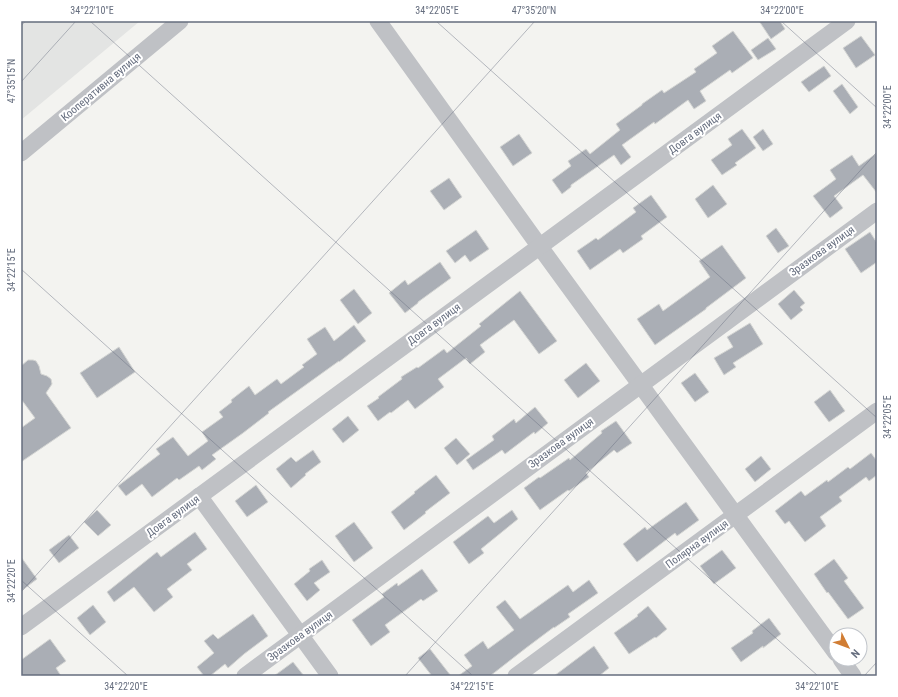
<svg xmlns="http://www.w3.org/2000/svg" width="898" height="697" font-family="'Roboto Condensed',sans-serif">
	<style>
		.built { fill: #e3e4e3 }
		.building { fill: #aaaeb5; stroke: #d4d5d3 }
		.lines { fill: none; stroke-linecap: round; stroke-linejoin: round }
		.minor { stroke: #bfc1c5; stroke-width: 17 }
		.rail-casing { stroke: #a2a5ab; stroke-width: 4.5 }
		.rail { stroke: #fff; stroke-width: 3; stroke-dasharray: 9; stroke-linecap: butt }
		.ticks { fill: none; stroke: #656d7e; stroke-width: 1; stroke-opacity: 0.45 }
		.labels { text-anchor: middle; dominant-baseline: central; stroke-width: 4; stroke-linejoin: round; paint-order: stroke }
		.street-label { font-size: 11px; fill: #656d7e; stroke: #fff }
		.neatline { fill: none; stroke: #656d7e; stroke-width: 1.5 }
		.ticks-label { font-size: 10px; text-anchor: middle; fill: #656d7e }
	</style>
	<rect width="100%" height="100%" fill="#f3f3f0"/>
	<!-- built -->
	<path class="built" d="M 21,21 L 140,21 L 21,120 Z"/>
	<!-- building -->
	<g class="building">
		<path d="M 759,21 L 780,21 L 785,29 L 771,39 Z"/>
		<path d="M 733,31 L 753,58 L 732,73 L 730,70 L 700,91 L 706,101 L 694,109 L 688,100 L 655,124 L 654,122 L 622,145 L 631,157 L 621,165 L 614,155 L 571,185 L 571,187 L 562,194 L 552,180 L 571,166 L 568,161 L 586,149 L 590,154 L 620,130 L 616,124 L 642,105 L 642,104 L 662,90 L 664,93 L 696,72 L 694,69 L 717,53 L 712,46 Z"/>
		<path d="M 861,36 L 875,55 L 856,68 L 843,48 Z"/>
		<path d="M 768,38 L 776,49 L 758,60 L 751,50 Z"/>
		<path d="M 824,66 L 831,76 L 809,92 L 801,82 Z"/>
		<path d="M 842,84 L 858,107 L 850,114 L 833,91 Z"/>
		<path d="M 742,129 L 756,148 L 735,163 L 737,165 L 722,175 L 711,160 L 732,145 L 728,139 Z"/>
		<path d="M 763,129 L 773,144 L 763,151 L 753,137 Z"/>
		<path d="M 519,134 L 532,153 L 513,166 L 500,147 Z"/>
		<path d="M 877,153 L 877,193 L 863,175 L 834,196 L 843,208 L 830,218 L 813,196 L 836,179 L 830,170 L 852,155 L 859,166 Z"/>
		<path d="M 449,178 L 462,197 L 444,210 L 430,191 Z"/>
		<path d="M 713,185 L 727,204 L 708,218 L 695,199 Z"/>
		<path d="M 651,195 L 667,217 L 641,236 L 643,239 L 623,253 L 620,249 L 590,270 L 577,251 L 596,238 L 598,240 L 636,212 L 633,208 Z"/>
		<path d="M 776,228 L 789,246 L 778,253 L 766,236 Z"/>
		<path d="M 476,230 L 489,249 L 470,262 L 465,255 L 455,263 L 446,251 Z"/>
		<path d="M 870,232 L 877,243 L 877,262 L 861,273 L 845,249 Z"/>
		<path d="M 722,245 L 746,278 L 706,308 L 706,309 L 655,345 L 637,319 L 659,304 L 663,311 L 710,277 L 699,261 Z"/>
		<path d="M 440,262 L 451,278 L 418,302 L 418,303 L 405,313 L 389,293 L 405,280 L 408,285 Z"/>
		<path d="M 354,289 L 372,313 L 358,324 L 340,300 Z"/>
		<path d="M 794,290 L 805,303 L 800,307 L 803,310 L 791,320 L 778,304 Z"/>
		<path d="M 520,291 L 557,341 L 539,354 L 514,320 L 480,345 L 485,352 L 470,364 L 466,358 L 438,379 L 444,387 L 415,409 L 408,400 L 391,413 L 390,412 L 378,421 L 367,406 L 379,398 L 378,397 L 402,379 L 401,377 L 417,367 L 418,368 L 444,349 L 447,353 L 481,326 L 479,324 Z"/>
		<path d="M 750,323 L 763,344 L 733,363 L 736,367 L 724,375 L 714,358 L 733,347 L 727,337 Z"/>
		<path d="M 354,325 L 366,341 L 339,362 L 339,361 L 268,412 L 269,413 L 243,433 L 212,455 L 216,459 L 202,470 L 199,466 L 179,480 L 177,478 L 152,497 L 142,484 L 126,496 L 118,486 L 160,454 L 156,449 L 173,437 L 188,456 L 208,441 L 202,432 L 223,417 L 219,412 L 232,402 L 231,400 L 249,386 L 255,395 L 277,379 L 281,384 L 304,367 L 302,365 L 317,354 L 307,339 L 325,327 L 334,341 Z"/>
		<path d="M 119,347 L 135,372 L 97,398 L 80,373 Z"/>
		<path d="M 28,360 L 33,360 L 36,361 L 39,366 L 41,374 L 47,376 L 51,379 L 52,384 L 46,393 L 71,428 L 21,462 L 21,428 L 35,418 L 21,399 L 21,366 Z"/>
		<path d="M 586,363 L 600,381 L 578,398 L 564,380 Z"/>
		<path d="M 695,373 L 709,392 L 695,402 L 681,383 Z"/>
		<path d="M 830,390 L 845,411 L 829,422 L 814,402 Z"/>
		<path d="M 535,407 L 548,423 L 535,434 L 534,432 L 505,454 L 502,450 L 473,470 L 466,460 L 494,440 L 492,436 L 514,419 L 516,423 Z"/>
		<path d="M 348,416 L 359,430 L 343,443 L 332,429 Z"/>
		<path d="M 616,421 L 632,443 L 617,453 L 614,450 L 586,473 L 589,477 L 569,491 L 568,490 L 540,510 L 524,488 L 539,477 L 540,478 L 569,458 L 570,460 L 602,433 L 601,431 Z"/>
		<path d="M 456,438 L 470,454 L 457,465 L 444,448 Z"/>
		<path d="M 313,450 L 321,462 L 305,474 L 306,475 L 291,488 L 276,469 L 291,457 L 296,462 Z"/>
		<path d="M 871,453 L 877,461 L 877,475 L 869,481 L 866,477 L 839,497 L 842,501 L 820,517 L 826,526 L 805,542 L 789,521 L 785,524 L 775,511 L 801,491 L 805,496 L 827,480 L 828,482 L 848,467 L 850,469 Z"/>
		<path d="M 761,456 L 771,469 L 755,482 L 745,469 Z"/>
		<path d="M 436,475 L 450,493 L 425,512 L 426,513 L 404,530 L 391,512 L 415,493 L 414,492 Z"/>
		<path d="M 256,485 L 268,502 L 247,517 L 235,501 Z"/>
		<path d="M 686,502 L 699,520 L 677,536 L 675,533 L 637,562 L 623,544 L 645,527 L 647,530 Z"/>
		<path d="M 97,510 L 111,525 L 98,536 L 84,522 Z"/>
		<path d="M 512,510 L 518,519 L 481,549 L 484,553 L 469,564 L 453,542 L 488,516 L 494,523 Z"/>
		<path d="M 354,522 L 373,548 L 354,562 L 335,536 Z"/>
		<path d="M 195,532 L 207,549 L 187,564 L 192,570 L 167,589 L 173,597 L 154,612 L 134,587 L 114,602 L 107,592 L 157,552 L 161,557 Z"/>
		<path d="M 69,535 L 79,548 L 59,563 L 49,550 Z"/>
		<path d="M 722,550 L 736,568 L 714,584 L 700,566 Z"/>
		<path d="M 21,557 L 37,579 L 21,591 Z"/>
		<path d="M 834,559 L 848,578 L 844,581 L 864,608 L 848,619 L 828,592 L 827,593 L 814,574 Z"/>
		<path d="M 322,560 L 330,572 L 314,583 L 320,590 L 307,601 L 294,584 L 310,571 L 309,569 Z"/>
		<path d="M 422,569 L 438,591 L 423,601 L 421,599 L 385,625 L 390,632 L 371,646 L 352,620 L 384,597 L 382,594 L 397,583 L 398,586 Z"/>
		<path d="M 589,580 L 598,593 L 568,614 L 570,617 L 554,628 L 554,627 L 526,648 L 490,676 L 458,676 L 472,666 L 464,655 L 483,641 L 488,649 L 514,630 L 496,607 L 505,600 L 520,619 L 568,585 L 573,592 Z"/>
		<path d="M 93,605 L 106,622 L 90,635 L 77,618 Z"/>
		<path d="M 648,606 L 667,629 L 656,638 L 655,637 L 629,654 L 614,633 L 638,616 L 637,615 Z"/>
		<path d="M 253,614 L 268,636 L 244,654 L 228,668 L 225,664 L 210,676 L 204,676 L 197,667 L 214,653 L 204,641 L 213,634 L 218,639 Z"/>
		<path d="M 769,618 L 781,634 L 763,648 L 763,646 L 741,662 L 731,648 L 753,633 L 752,631 Z"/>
		<path d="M 50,639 L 66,661 L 56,668 L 61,676 L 21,676 L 21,660 Z"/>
		<path d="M 594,646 L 609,668 L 599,676 L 554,676 Z"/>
		<path d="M 430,649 L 451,676 L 432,676 L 418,658 Z"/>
		<path d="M 293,662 L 304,676 L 274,676 Z"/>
	</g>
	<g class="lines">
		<!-- minor -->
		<g class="minor">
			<path d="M 378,21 L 540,247 L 836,653"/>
			<path d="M 21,153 L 180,21"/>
			<path d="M 199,496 L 330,676"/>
			<path d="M 21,627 L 847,21"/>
			<path d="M 841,659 L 853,676"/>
			<path d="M 245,676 L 877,211"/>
			<path d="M 516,676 L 877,411"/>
		</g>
		<defs>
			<path id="rail" d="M 21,23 L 23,21"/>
		</defs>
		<!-- rail casing -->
		<use href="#rail" class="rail-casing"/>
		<!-- rail -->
		<use href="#rail" class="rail"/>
	</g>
	<!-- ticks -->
	<path class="ticks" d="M 90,21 L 818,676M 436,21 L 877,418M 781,21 L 877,108M 21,82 L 76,21M 21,269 L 473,676M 21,580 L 128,676M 21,592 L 535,21M 405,676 L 877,152M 864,676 L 877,662"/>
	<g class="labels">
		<!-- street labels -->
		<g class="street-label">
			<text transform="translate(101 87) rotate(-40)">Кооперативна вулиця</text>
			<text transform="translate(695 133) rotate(-36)">Довга вулиця</text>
			<text transform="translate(822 251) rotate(-36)">Зразкова вулиця</text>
			<text transform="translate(434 324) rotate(-36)">Довга вулиця</text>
			<text transform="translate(561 443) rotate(-36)">Зразкова вулиця</text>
			<text transform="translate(173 516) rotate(-36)">Довга вулиця</text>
			<text transform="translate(697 544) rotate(-36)">Полярна вулиця</text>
			<text transform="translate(300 636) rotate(-36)">Зразкова вулиця</text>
		</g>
	</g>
	<!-- border -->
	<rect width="898" height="697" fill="none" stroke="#ffffff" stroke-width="44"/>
	<!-- north arrow -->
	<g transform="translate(848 647) rotate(132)"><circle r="19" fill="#ffffff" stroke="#c1c5cb"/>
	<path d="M0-3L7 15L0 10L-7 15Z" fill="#d17d33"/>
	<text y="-6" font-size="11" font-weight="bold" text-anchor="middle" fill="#656d7e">N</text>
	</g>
	<rect x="22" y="22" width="854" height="653" class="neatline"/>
	<g class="ticks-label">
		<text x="92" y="14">34°22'10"E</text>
		<text x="437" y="14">34°22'05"E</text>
		<text x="534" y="14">47°35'20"N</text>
		<text x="782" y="14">34°22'00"E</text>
		<text transform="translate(11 81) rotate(-90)" y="4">47°35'15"N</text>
		<text transform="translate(887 107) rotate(-90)" y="4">34°22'00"E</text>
		<text transform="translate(11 270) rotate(-90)" y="4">34°22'15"E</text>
		<text transform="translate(887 417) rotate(-90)" y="4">34°22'05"E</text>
		<text transform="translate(11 581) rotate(-90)" y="4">34°22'20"E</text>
		<text x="126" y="690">34°22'20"E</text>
		<text x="472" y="690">34°22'15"E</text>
		<text x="817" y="690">34°22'10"E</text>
	</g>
</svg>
